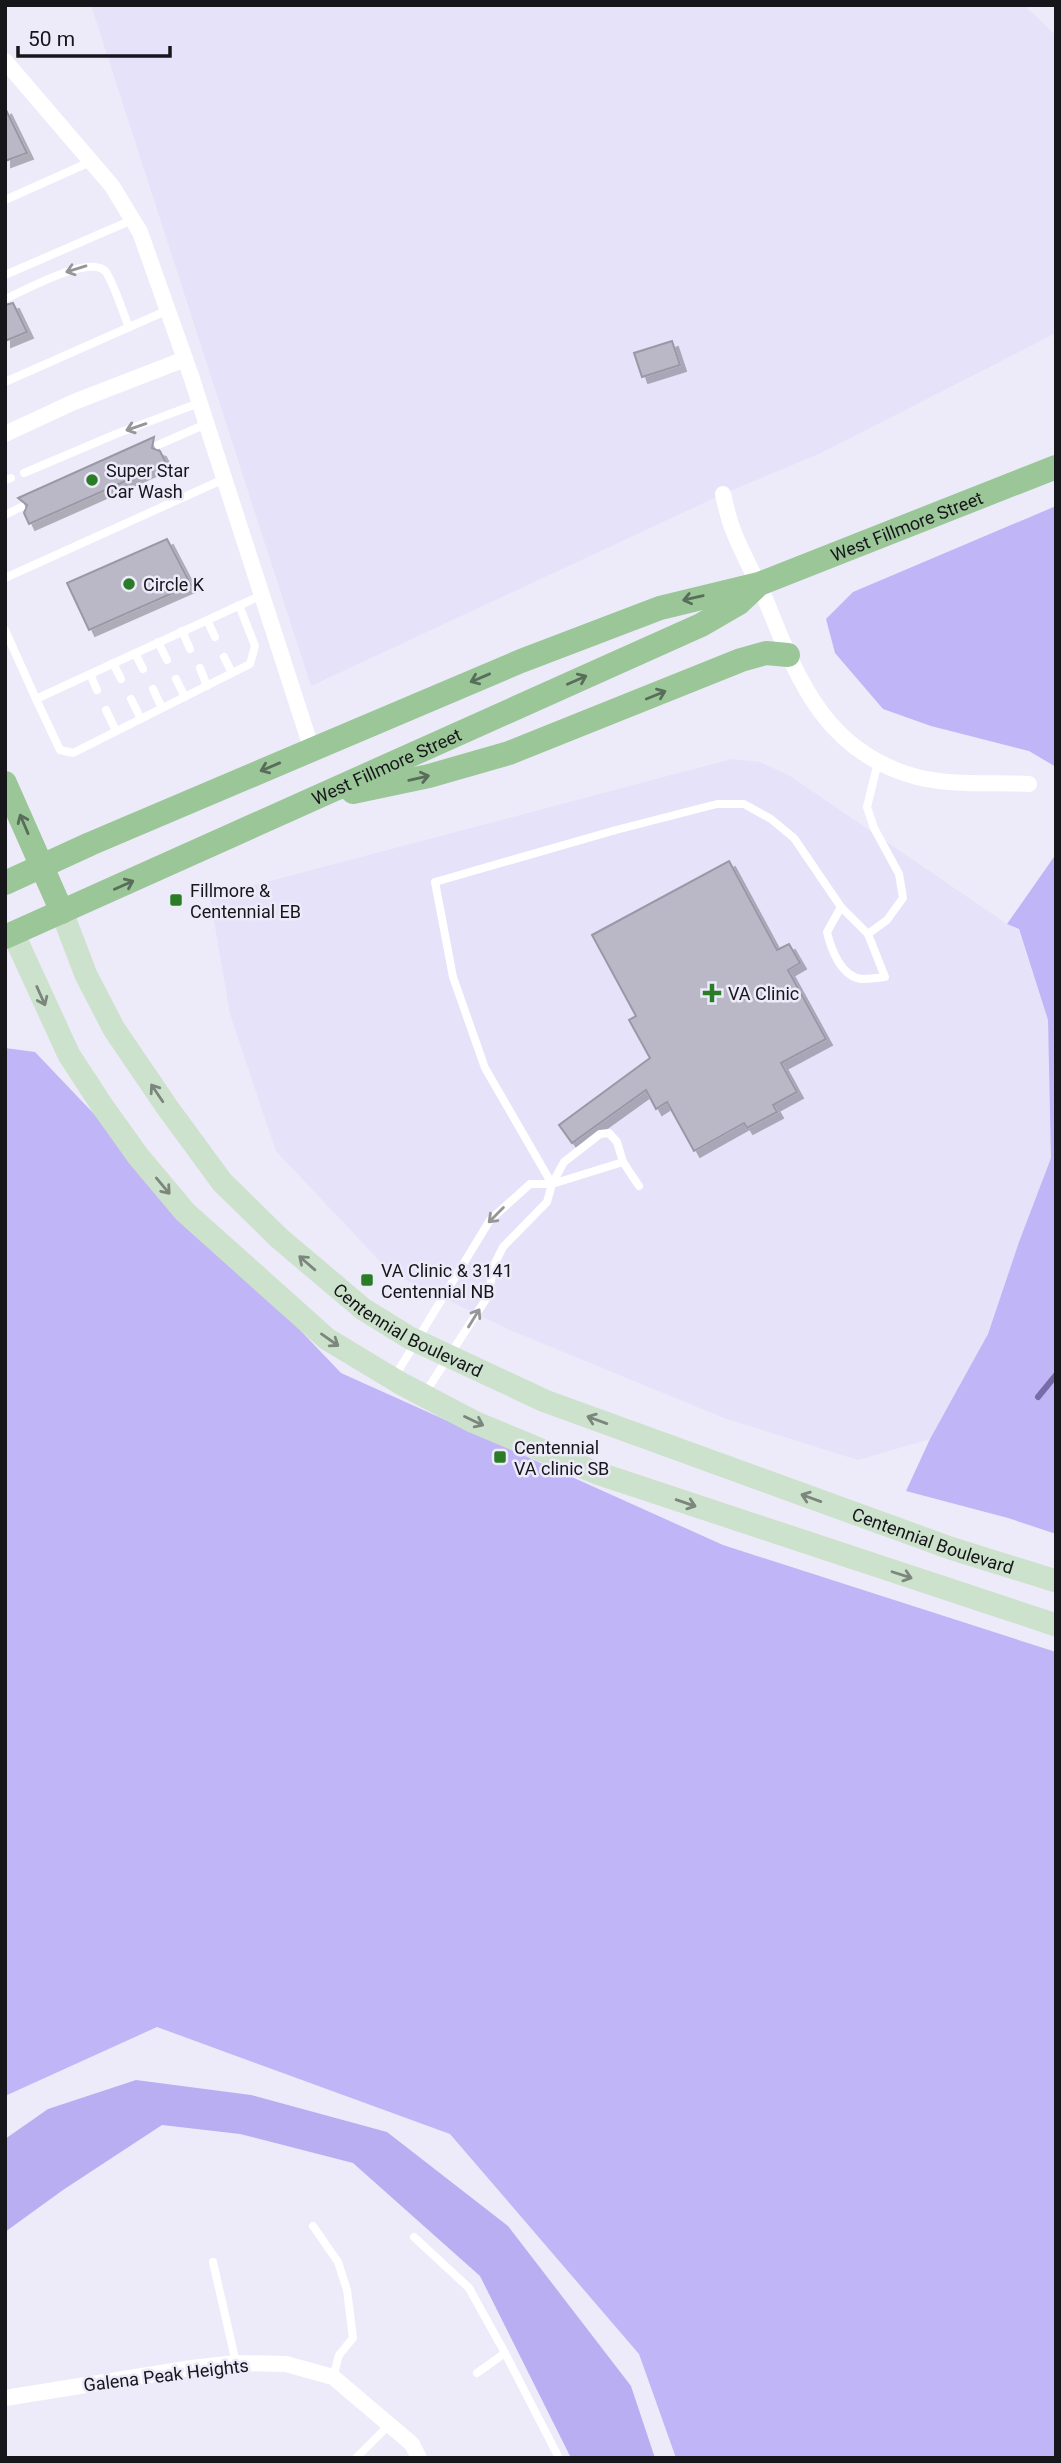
<svg xmlns="http://www.w3.org/2000/svg" width="1061" height="2463" font-family="Roboto,sans-serif">
	<style>
		.built { fill: #e5e2f9 }
		.green { fill: #c0b5f6 }
		.forest { fill: #baaef3 }
		.lines { fill: none; stroke-linecap: round; stroke-linejoin: round }
		.stream { stroke: #776ba8; stroke-width: 6 }
		.building { fill: #bab8c6; stroke: #9a98a6; stroke-width: 2; filter: url(#shadow) }
		.lane { stroke: #fff; stroke-width: 8 }
		.street { stroke: #fff; stroke-width: 16 }
		.secondary { stroke: #cde2cc; stroke-width: 23 }
		.primary { stroke: #9bc698; stroke-width: 24 }
		.oneway { stroke: #969698 }
		.oneway2 { stroke: #586e5a }
		.oneway3 { stroke: #7b867c }
		.poi-dot { fill: #2a7c27; stroke: #edebfa; stroke-width: 2.5 }
		.labels { text-anchor: middle; dominant-baseline: central; stroke-width: 5; stroke-linejoin: round; paint-order: stroke }
		.poi-label { font-size: 18px; fill: #16161b; stroke: #edebfa; text-anchor: start }
		.street-label { font-size: 18px; fill: #16161b; stroke: #edebfa }
	</style>
	<defs>
		<filter id="shadow"><feDropShadow dx="6" dy="6" stdDeviation="0" flood-color="#0004"/></filter>
	</defs>
	<rect width="100%" height="100%" fill="#edebfa"/>
	<!-- built -->
	<g class="built">
		<path d="M 91,5 L 1024,5 L 1056,36 L 1056,333 L 821,453 L 723,494 L 311,686 Z"/>
		<path d="M 732,759 L 760,762 L 790,776 L 1007,924 L 1018,929 L 1048,1020 L 1053,1154 L 1019,1242 L 988,1334 L 930,1439 L 858,1460 L 724,1418 L 510,1330 L 391,1273 L 276,1151 L 230,1014 L 210,897 Z"/>
	</g>
	<!-- green -->
	<g class="green">
		<path d="M 1056,506 L 1056,767 L 1029,751 L 931,726 L 883,709 L 835,653 L 826,619 L 853,592 Z"/>
		<path d="M 1056,854 L 1056,1534 L 1008,1518 L 906,1491 L 930,1439 L 988,1334 L 1019,1242 L 1051,1158 L 1048,1020 L 1019,929 L 1007,924 Z"/>
		<path d="M 5,1048 L 35,1052 L 341,1373 L 723,1545 L 1056,1652 L 1056,2458 L 676,2458 L 639,2354 L 450,2134 L 157,2027 L 5,2096 Z"/>
	</g>
	<!-- forest -->
	<path class="forest" d="M 136,2080 L 251,2095 L 387,2132 L 508,2226 L 631,2386 L 655,2458 L 571,2458 L 480,2276 L 353,2163 L 240,2134 L 162,2125 L 63,2190 L 5,2232 L 5,2139 L 48,2109 Z"/>
	<g class="lines">
		<!-- stream -->
		<path class="stream" d="M 1038,1397 L 1056,1375"/>
	</g>
	<!-- building -->
	<g class="building">
		<path d="M 5,108 L 27,153 L 5,161 Z"/>
		<path d="M 13,303 L 27,332 L 5,341 L 5,305 Z"/>
		<path d="M 672,341 L 680,365 L 642,377 L 634,353 Z"/>
		<path d="M 154,437 L 152,448 L 160,451 L 166,463 L 29,524 L 24,513 L 27,505 L 18,498 Z"/>
		<path d="M 167,539 L 191,585 L 89,630 L 67,583 Z"/>
		<path d="M 729,861 L 777,950 L 789,944 L 800,963 L 788,970 L 826,1039 L 781,1063 L 797,1092 L 773,1105 L 777,1112 L 747,1128 L 744,1123 L 694,1151 L 667,1102 L 656,1109 L 646,1090 L 572,1143 L 559,1125 L 650,1058 L 629,1020 L 636,1016 L 592,935 Z"/>
	</g>
	<g class="lines">
		<!-- lane -->
		<g class="lane">
			<path d="M 5,200 L 90,162"/>
			<path d="M 5,275 L 132,220"/>
			<path d="M 5,299 C 24,291 91,253 106,272 C 114,284 123,313 129,327"/>
			<path d="M 5,382 L 168,310"/>
			<path d="M 158,445 L 206,424"/>
			<path d="M 24,473 L 116,434 L 199,403"/>
			<path d="M 5,480 L 11,478"/>
			<path d="M 5,515 L 21,507"/>
			<path d="M 5,578 L 224,479"/>
			<path d="M 207,620 L 215,637"/>
			<path d="M 5,630 L 36,699 L 262,595"/>
			<path d="M 182,631 L 190,649"/>
			<path d="M 158,642 L 167,660"/>
			<path d="M 135,653 L 143,669"/>
			<path d="M 224,657 L 232,673"/>
			<path d="M 113,663 L 121,679"/>
			<path d="M 200,668 L 207,686"/>
			<path d="M 90,674 L 97,690"/>
			<path d="M 176,679 L 185,697"/>
			<path d="M 153,689 L 162,708"/>
			<path d="M 36,699 L 60,750 L 73,753 L 250,664 L 255,646 L 239,605"/>
			<path d="M 131,699 L 141,719"/>
			<path d="M 106,710 L 116,731"/>
			<path d="M 841,907 L 827,932 C 831,949 841,977 862,979 C 869,979 877,978 885,977 L 868,934"/>
			<path d="M 552,1184 L 485,1068 L 453,977 L 435,882 L 616,830 L 717,804 L 744,804 L 771,819 L 794,838 L 841,907 L 868,934 L 887,920 L 903,898 L 899,874 L 874,828 L 867,807 L 878,762"/>
			<path d="M 395,1376 L 490,1220 L 530,1184 L 552,1184 L 623,1162"/>
			<path d="M 425,1393 L 488,1296 L 494,1265 L 503,1247 L 547,1202 L 552,1184 L 564,1162 L 600,1134 L 609,1133 L 617,1142 L 623,1162 L 639,1186"/>
			<path d="M 313,2226 L 338,2262 L 347,2290 L 353,2338 L 339,2355 L 333,2377"/>
			<path d="M 414,2237 L 469,2288 L 505,2353 L 559,2458"/>
			<path d="M 213,2262 L 236,2363"/>
			<path d="M 477,2373 L 505,2353"/>
			<path d="M 356,2458 L 389,2425"/>
		</g>
		<!-- street -->
		<g class="street">
			<path d="M 5,61 L 112,186 L 140,232 L 191,376 L 312,750"/>
			<path d="M 5,434 L 74,402 L 185,359"/>
			<path d="M 723,494 C 726,506 728,518 733,530 C 743,556 758,581 769,608 C 799,684 829,754 917,777 C 953,786 992,782 1029,784"/>
			<path d="M 5,2398 L 192,2368 L 236,2363 L 286,2364 L 333,2377 L 412,2444 L 419,2458"/>
		</g>
		<!-- secondary -->
		<g class="secondary">
			<path id="s1" d="M 62,912 L 86,975 L 114,1029 L 167,1107 L 222,1182 L 279,1238 L 363,1309 L 410,1338 L 545,1401 L 950,1548 L 1056,1581"/>
			<path d="M 13,933 L 69,1055 L 103,1107 L 138,1156 L 185,1212 L 327,1339 L 400,1383 L 474,1422 L 597,1473 L 1056,1625"/>
		</g>
		<!-- primary -->
		<g class="primary">
			<path d="M 5,783 L 62,912"/>
			<path d="M 353,792 L 429,776 L 509,753 L 741,660 L 766,653 L 788,655"/>
			<path id="s2" d="M 5,883 L 90,844 L 521,661 L 660,608 L 759,584 L 1056,467"/>
			<path id="s3" d="M 5,937 L 701,625 L 739,603 L 756,587"/>
		</g>
	</g>
	<!-- one-way arrows -->
	<defs><path id="oneway-shaft" d="M-6 0H5M1.5-3L5.5 0L1.5 3" fill="none" stroke-width="1.6" stroke-linecap="round" stroke-linejoin="round" transform="scale(1.75)"/></defs>
	<g class="oneway">
		<use href="#oneway-shaft" transform="translate(76 269) rotate(163)"/>
		<use href="#oneway-shaft" transform="translate(136 427) rotate(161)"/>
		<use href="#oneway-shaft" transform="translate(496 1215) rotate(135)"/>
		<use href="#oneway-shaft" transform="translate(474 1318) rotate(-58)"/>
	</g>
	<g class="oneway2">
		<use href="#oneway-shaft" transform="translate(693 598) rotate(167)"/>
		<use href="#oneway-shaft" transform="translate(480 678) rotate(157)"/>
		<use href="#oneway-shaft" transform="translate(577 680) rotate(-24)"/>
		<use href="#oneway-shaft" transform="translate(656 695) rotate(-22)"/>
		<use href="#oneway-shaft" transform="translate(270 767) rotate(157)"/>
		<use href="#oneway-shaft" transform="translate(419 778) rotate(-13)"/>
		<use href="#oneway-shaft" transform="translate(24 824) rotate(-113)"/>
		<use href="#oneway-shaft" transform="translate(124 885) rotate(-24)"/>
	</g>
	<g class="oneway3">
		<use href="#oneway-shaft" transform="translate(41 996) rotate(66)"/>
		<use href="#oneway-shaft" transform="translate(157 1093) rotate(-124)"/>
		<use href="#oneway-shaft" transform="translate(163 1186) rotate(50)"/>
		<use href="#oneway-shaft" transform="translate(307 1263) rotate(-139)"/>
		<use href="#oneway-shaft" transform="translate(330 1340) rotate(35)"/>
		<use href="#oneway-shaft" transform="translate(597 1420) rotate(-160)"/>
		<use href="#oneway-shaft" transform="translate(474 1421) rotate(25)"/>
		<use href="#oneway-shaft" transform="translate(811 1498) rotate(-160)"/>
		<use href="#oneway-shaft" transform="translate(686 1503) rotate(19)"/>
		<use href="#oneway-shaft" transform="translate(902 1575) rotate(18)"/>
	</g>
	<!-- markers -->
	<g class="poi-dot">
		<circle cx="92" cy="480" r="7"/>
		<circle cx="129" cy="584" r="7"/>
		<rect x="169" y="893" width="14" height="14" rx="3.5"/>
		<path d="M708.5 982.5h7v7h7v7h-7v7h-7v-7h-7v-7h7z"/>
		<rect x="360" y="1273" width="14" height="14" rx="3.5"/>
		<rect x="493" y="1450" width="14" height="14" rx="3.5"/>
	</g>
	<g class="labels">
		<!-- poi labels -->
		<g class="poi-label">
			<text x="106" y="470">Super Star<tspan x="106" dy="21">Car Wash</tspan></text>
			<text x="143" y="584">Circle K</text>
			<text x="190" y="890">Fillmore &amp;<tspan x="190" dy="21">Centennial EB</tspan></text>
			<text x="728" y="993">VA Clinic</text>
			<text x="381" y="1270">VA Clinic &amp; 3141<tspan x="381" dy="21">Centennial NB</tspan></text>
			<text x="514" y="1447">Centennial<tspan x="514" dy="21">VA clinic SB</tspan></text>
		</g>
		<!-- street labels -->
		<g class="street-label">
			<text stroke="none"><textPath href="#s2" startOffset="971">West Fillmore Street</textPath></text>
			<text stroke="none"><textPath href="#s3" startOffset="418">West Fillmore Street</textPath></text>
			<text stroke="none"><textPath href="#s1" startOffset="555">Centennial Boulevard</textPath></text>
			<text stroke="none"><textPath href="#s1" startOffset="1122">Centennial Boulevard</textPath></text>
			<text transform="translate(166 2375) rotate(-7)">Galena Peak Heights</text>
		</g>
	</g>
	<!-- border -->
	<rect width="1061" height="2463" fill="none" stroke="#16161b" stroke-width="14"/>
	<!-- scale -->
	<path d="M18 46v10h152v-10" fill="none" stroke="#16161b" stroke-width="3.5"/>
	<text x="28" y="46" font-size="21" fill="#16161b" stroke="#edebfa" stroke-width="5" paint-order="stroke">50 m</text>
</svg>
